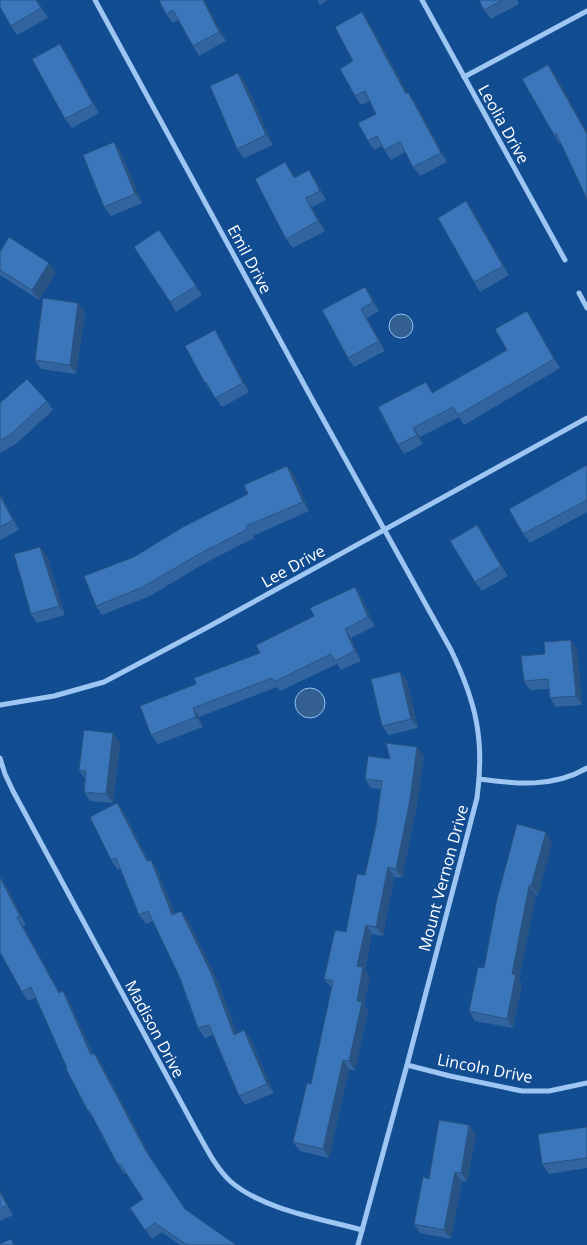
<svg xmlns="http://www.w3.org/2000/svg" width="587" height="1245" font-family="'Open Sans',sans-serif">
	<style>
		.water { fill: #345f91; stroke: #8fc1f6 }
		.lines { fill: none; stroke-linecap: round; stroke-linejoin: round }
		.minor { stroke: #9dc6f2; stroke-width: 5 }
		.wall { fill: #32659f }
		.shaded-wall { fill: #295382 }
		.building { fill: #3a76b9; stroke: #295382 }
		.labels { text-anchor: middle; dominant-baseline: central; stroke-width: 4; stroke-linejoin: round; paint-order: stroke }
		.street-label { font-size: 16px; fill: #fff; stroke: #124c91 }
	</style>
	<rect width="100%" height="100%" fill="#124c91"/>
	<!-- water -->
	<g class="water">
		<circle cx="401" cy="326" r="12"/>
		<circle cx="310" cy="703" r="15"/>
	</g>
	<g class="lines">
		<!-- minor -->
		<g class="minor">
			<path d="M 95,0 L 312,399 L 451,650 C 476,702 485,740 477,798 L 407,1065 L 358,1245"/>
			<path d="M 422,0 L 565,260"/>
			<path d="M 464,77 L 587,11"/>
			<path d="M 579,293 L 587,308"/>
			<path d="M 0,705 L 54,696 L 104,682 L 208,627 L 587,418"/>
			<path d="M 0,758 L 5,774 L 13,791 L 196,1130 C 206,1147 215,1167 230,1181 C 261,1209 322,1219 362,1230"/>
			<path d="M 479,779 C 516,784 553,788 587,768"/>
			<path d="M 407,1065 L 450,1076 L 522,1091 L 549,1091 L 587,1083"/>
		</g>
	</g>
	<!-- wall -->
	<g class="wall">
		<path d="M 37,0 L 48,18 L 17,35 L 11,26 Z"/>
		<path d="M 159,0 L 204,0 L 226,41 L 199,56 L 193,46 L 178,20 L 173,23 L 166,14 Z"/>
		<path d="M 317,0 L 328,0 L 320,5 Z"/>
		<path d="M 479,0 L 517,0 L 519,4 L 491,19 L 484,10 Z"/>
		<path d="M 368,21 L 407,93 L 415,102 L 447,162 L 420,176 L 413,167 L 405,152 L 391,160 L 382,146 L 374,150 L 368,141 L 376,114 L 370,101 L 361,105 L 355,96 L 353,61 Z"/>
		<path d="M 66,53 L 99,113 L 72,128 L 65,119 Z"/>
		<path d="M 238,73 L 245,82 L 273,145 L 244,158 L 237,149 Z"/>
		<path d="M 555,74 L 561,143 L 560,144 L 554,135 Z"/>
		<path d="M 114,142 L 120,151 L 142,203 L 111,216 L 104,207 Z"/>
		<path d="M 285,162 L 295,177 L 315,179 L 326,200 L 312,207 L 325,231 L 293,248 L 286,239 Z"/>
		<path d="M 466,201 L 473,211 L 509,275 L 480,292 L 474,282 Z"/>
		<path d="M 159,230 L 202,295 L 176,312 L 170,302 Z"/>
		<path d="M 0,252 L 56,272 L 39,300 L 0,275 Z"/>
		<path d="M 365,287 L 371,296 L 379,311 L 367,318 L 385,351 L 354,367 L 348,358 Z"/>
		<path d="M 78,303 L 85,312 L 76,374 L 41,369 L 35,360 Z"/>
		<path d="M 533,321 L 560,368 L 464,425 L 459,417 L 420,437 L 423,444 L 404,454 L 398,445 L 434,392 L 507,350 Z"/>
		<path d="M 215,330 L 221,340 L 249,392 L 222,407 L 212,392 L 211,392 L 205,383 Z"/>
		<path d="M 47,401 L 53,410 L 16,444 L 0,453 L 0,403 Z"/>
		<path d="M 587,465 L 587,512 L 530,543 L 523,534 Z"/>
		<path d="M 294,475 L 309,511 L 253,536 L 254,538 L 205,563 L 150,596 L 102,615 L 96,606 L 134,557 Z"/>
		<path d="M 0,493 L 19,530 L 0,540 Z"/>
		<path d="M 477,525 L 483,534 L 508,576 L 482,591 L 475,582 Z"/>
		<path d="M 47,556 L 65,615 L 37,623 L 31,614 Z"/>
		<path d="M 355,587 L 361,597 L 375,626 L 351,638 L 361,661 L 341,670 L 337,664 L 280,691 L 277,687 L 199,717 L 203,727 L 158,744 L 151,735 L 196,684 L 260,653 L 314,616 Z"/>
		<path d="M 577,649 L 582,705 L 556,707 L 550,698 L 549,689 L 530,690 L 524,681 L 545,654 Z"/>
		<path d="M 400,672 L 407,681 L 418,728 L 389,735 L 382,726 Z"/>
		<path d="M 120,743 L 113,803 L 90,801 L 84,792 L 85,779 L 79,770 Z"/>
		<path d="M 424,756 L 416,809 L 402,878 L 394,877 L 383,936 L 372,934 L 365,969 L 370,977 L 364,1005 L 368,1011 L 355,1071 L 349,1069 L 329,1158 L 300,1151 L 293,1142 L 311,1084 L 332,988 L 324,979 L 346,932 L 365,875 L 376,826 L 381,789 L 371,788 L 365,779 L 390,759 Z"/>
		<path d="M 117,803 L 124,812 L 148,860 L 157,869 L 175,914 L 188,920 L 219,984 L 237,1034 L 244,1030 L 251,1040 L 274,1093 L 245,1105 L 239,1096 L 213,1035 L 205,1038 L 198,1028 L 180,978 L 153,921 L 146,924 L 139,915 L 121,868 L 118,870 L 111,860 Z"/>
		<path d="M 552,842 L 538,895 L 536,895 L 519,979 L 522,984 L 513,1028 L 475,1021 L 469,1011 L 484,968 Z"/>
		<path d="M 0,877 L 4,882 L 26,925 L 23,926 L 60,993 L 69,1001 L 93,1054 L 94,1053 L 101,1063 L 153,1162 L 185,1210 L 236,1245 L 180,1245 L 162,1232 L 152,1239 L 130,1208 L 143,1199 L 126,1173 L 124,1174 L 118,1165 L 94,1120 L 88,1111 L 67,1068 L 36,997 L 28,1001 L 22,992 L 0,952 Z"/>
		<path d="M 469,1125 L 476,1135 L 467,1182 L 462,1181 L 451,1239 L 420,1233 L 414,1224 L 429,1179 Z"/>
		<path d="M 587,1127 L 587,1168 L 549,1174 L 542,1164 Z"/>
		<path d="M 0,1190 L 13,1215 L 0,1221 Z"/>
	</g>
	<!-- shaded-wall -->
	<g class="shaded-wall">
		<path d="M 36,0 L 37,0 L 48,18 L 41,8 Z"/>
		<path d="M 203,0 L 204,0 L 226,41 L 219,32 Z"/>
		<path d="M 362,12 L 368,21 L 413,103 L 406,94 Z"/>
		<path d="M 60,44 L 66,53 L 99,113 L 93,104 Z"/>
		<path d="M 548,65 L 555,74 L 587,132 L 587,134 Z"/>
		<path d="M 238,73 L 245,82 L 273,145 L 266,135 Z"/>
		<path d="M 408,92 L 415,102 L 447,162 L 441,153 Z"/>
		<path d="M 114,142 L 120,151 L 142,203 L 135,194 Z"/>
		<path d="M 285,162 L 292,172 L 300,187 L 294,178 Z"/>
		<path d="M 309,170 L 315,179 L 326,200 L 320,191 Z"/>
		<path d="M 306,198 L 312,207 L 325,231 L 318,221 Z"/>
		<path d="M 466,201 L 473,211 L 509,275 L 503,266 Z"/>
		<path d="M 49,263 L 56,272 L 39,300 L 32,290 Z"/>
		<path d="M 365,287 L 371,296 L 379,311 L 373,302 Z"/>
		<path d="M 78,303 L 85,312 L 76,374 L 70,365 Z"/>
		<path d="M 361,309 L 367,318 L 385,351 L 379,341 Z"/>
		<path d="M 527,311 L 533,321 L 560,368 L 554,359 Z"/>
		<path d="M 215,330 L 221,340 L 249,392 L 243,383 Z"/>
		<path d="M 413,428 L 420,437 L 423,444 L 417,435 Z"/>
		<path d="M 287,466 L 294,475 L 309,511 L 303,502 Z"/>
		<path d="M 0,493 L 19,530 L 13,520 L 0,496 Z"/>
		<path d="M 477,525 L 483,534 L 508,576 L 501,566 Z"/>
		<path d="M 40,547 L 47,556 L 65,615 L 59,606 Z"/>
		<path d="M 355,587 L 361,597 L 375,626 L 368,617 Z"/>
		<path d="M 345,629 L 351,638 L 361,661 L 355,651 Z"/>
		<path d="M 571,640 L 577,649 L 582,705 L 576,696 Z"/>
		<path d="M 400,672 L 407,681 L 418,728 L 411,719 Z"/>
		<path d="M 193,708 L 199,717 L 203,727 L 196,717 Z"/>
		<path d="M 113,733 L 120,743 L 113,803 L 106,794 Z"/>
		<path d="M 417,747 L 424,756 L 416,809 L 402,878 L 396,869 Z"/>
		<path d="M 117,803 L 124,812 L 153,870 L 147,861 Z"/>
		<path d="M 546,832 L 552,842 L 538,895 L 531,886 Z"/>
		<path d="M 151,860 L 157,869 L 179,925 L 172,915 Z"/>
		<path d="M 388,867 L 394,877 L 383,936 L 376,927 Z"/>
		<path d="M 0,877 L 4,882 L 26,925 L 20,916 Z"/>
		<path d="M 529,886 L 536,895 L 519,979 L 522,984 L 513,1028 L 507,1019 L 512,974 Z"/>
		<path d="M 181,911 L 188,920 L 219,984 L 241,1044 L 234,1035 Z"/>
		<path d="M 17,917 L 23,926 L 65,1002 L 59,993 Z"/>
		<path d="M 366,925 L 372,934 L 365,969 L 370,977 L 364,1005 L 368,1011 L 355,1071 L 349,1061 L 357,1001 L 357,966 Z"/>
		<path d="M 63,991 L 69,1001 L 97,1064 L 91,1055 Z"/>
		<path d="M 244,1030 L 251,1040 L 274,1093 L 267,1084 Z"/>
		<path d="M 94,1053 L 101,1063 L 153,1162 L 147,1153 Z"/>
		<path d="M 343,1060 L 349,1069 L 329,1158 L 323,1149 Z"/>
		<path d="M 469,1125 L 476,1135 L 467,1182 L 461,1173 Z"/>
		<path d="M 455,1172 L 462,1181 L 451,1239 L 444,1230 Z"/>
		<path d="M 0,1190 L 2,1193 L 13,1215 L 7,1205 L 0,1192 Z"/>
	</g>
	<!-- building -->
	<g class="building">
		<path d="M 0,0 L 36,0 L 41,8 L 11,26 L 0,7 Z"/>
		<path d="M 159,0 L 203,0 L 219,32 L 193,46 L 173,10 L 166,14 Z"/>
		<path d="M 479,0 L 503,0 L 484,10 Z"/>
		<path d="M 362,12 L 406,94 L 408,92 L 441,153 L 413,167 L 400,142 L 384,150 L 377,136 L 368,141 L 358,123 L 376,114 L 365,91 L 355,96 L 340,69 L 353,61 L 335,27 Z"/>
		<path d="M 60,44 L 93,104 L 65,119 L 32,59 Z"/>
		<path d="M 548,65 L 587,134 L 587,199 L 556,133 L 554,135 L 522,79 Z"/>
		<path d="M 238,73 L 266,135 L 237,149 L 210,86 Z"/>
		<path d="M 114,142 L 135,194 L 104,207 L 83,155 Z"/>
		<path d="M 285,162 L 294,178 L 309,170 L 320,191 L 306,198 L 318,221 L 286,239 L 255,179 Z"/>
		<path d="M 466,201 L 503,266 L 474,282 L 438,218 Z"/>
		<path d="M 159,230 L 196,286 L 170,302 L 134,247 Z"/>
		<path d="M 9,237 L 49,263 L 32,290 L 0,270 L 0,252 Z"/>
		<path d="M 365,287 L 373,302 L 361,309 L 379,341 L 348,358 L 322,310 Z"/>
		<path d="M 43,298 L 78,303 L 70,365 L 35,360 Z"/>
		<path d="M 527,311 L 554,359 L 458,415 L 453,407 L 413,428 L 417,435 L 398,445 L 378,407 L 426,382 L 432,393 L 507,350 L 495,329 Z"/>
		<path d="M 215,330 L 243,383 L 215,398 L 206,382 L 205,383 L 185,346 Z"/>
		<path d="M 27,379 L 47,401 L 10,435 L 0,440 L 0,403 Z"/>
		<path d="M 587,465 L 587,500 L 523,534 L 509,509 Z"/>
		<path d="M 287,466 L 303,502 L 246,526 L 248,529 L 199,554 L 143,587 L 96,606 L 84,576 L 134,557 L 183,527 L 248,494 L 244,485 Z"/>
		<path d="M 0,496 L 13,520 L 0,527 Z"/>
		<path d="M 477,525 L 501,566 L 475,582 L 450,541 Z"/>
		<path d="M 40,547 L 59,606 L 31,614 L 14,554 Z"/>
		<path d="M 355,587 L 368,617 L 345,629 L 355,651 L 335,661 L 331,654 L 274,682 L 272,678 L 193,708 L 196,717 L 151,735 L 140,706 L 196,684 L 194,678 L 260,653 L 256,645 L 314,616 L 310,608 Z"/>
		<path d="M 571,640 L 576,696 L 550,698 L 548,679 L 524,681 L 521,656 L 545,654 L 544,642 Z"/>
		<path d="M 400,672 L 411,719 L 382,726 L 371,679 Z"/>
		<path d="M 84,730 L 113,733 L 106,794 L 84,792 L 86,771 L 79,770 Z"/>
		<path d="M 386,743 L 417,747 L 410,800 L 396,869 L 388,867 L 376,927 L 366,925 L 357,966 L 363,967 L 357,1001 L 362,1002 L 349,1061 L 343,1060 L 323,1149 L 293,1142 L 307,1083 L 311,1084 L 333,981 L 324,979 L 335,930 L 346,932 L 357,874 L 365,875 L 376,826 L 382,781 L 365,779 L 368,756 L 390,759 Z"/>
		<path d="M 117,803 L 147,861 L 151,860 L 172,915 L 181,911 L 212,975 L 234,1035 L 244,1030 L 267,1084 L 239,1096 L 209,1025 L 198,1028 L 180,978 L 148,911 L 139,915 L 116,858 L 111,860 L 90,817 Z"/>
		<path d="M 517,824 L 546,832 L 531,886 L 529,886 L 512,974 L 516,974 L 507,1019 L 469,1011 L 478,967 L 484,968 L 497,899 Z"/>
		<path d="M 0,878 L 20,916 L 17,917 L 59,993 L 63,991 L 91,1055 L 94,1053 L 147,1153 L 185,1209 L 236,1245 L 187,1245 L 155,1223 L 145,1230 L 130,1208 L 143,1199 L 120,1164 L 118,1165 L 89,1110 L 88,1111 L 66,1069 L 67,1068 L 31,987 L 22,992 L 0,952 Z"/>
		<path d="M 439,1120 L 469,1125 L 461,1173 L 455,1172 L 444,1230 L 414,1224 L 423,1177 L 429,1179 Z"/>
		<path d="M 587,1127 L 587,1158 L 542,1164 L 538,1134 Z"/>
		<path d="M 0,1192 L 7,1205 L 0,1209 Z"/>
		<path d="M 11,1239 L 14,1245 L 0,1245 L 0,1244 Z"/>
	</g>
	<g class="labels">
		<!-- street labels -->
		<g class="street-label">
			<text transform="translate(504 124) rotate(61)">Leolia Drive</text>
			<text transform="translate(250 259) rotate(62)">Emil Drive</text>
			<text transform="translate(293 566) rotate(-29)">Lee Drive</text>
			<text transform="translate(443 878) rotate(-75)">Mount Vernon Drive</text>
			<text transform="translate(155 1029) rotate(62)">Madison Drive</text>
			<text transform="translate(485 1068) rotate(11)">Lincoln Drive</text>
		</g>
	</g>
</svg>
